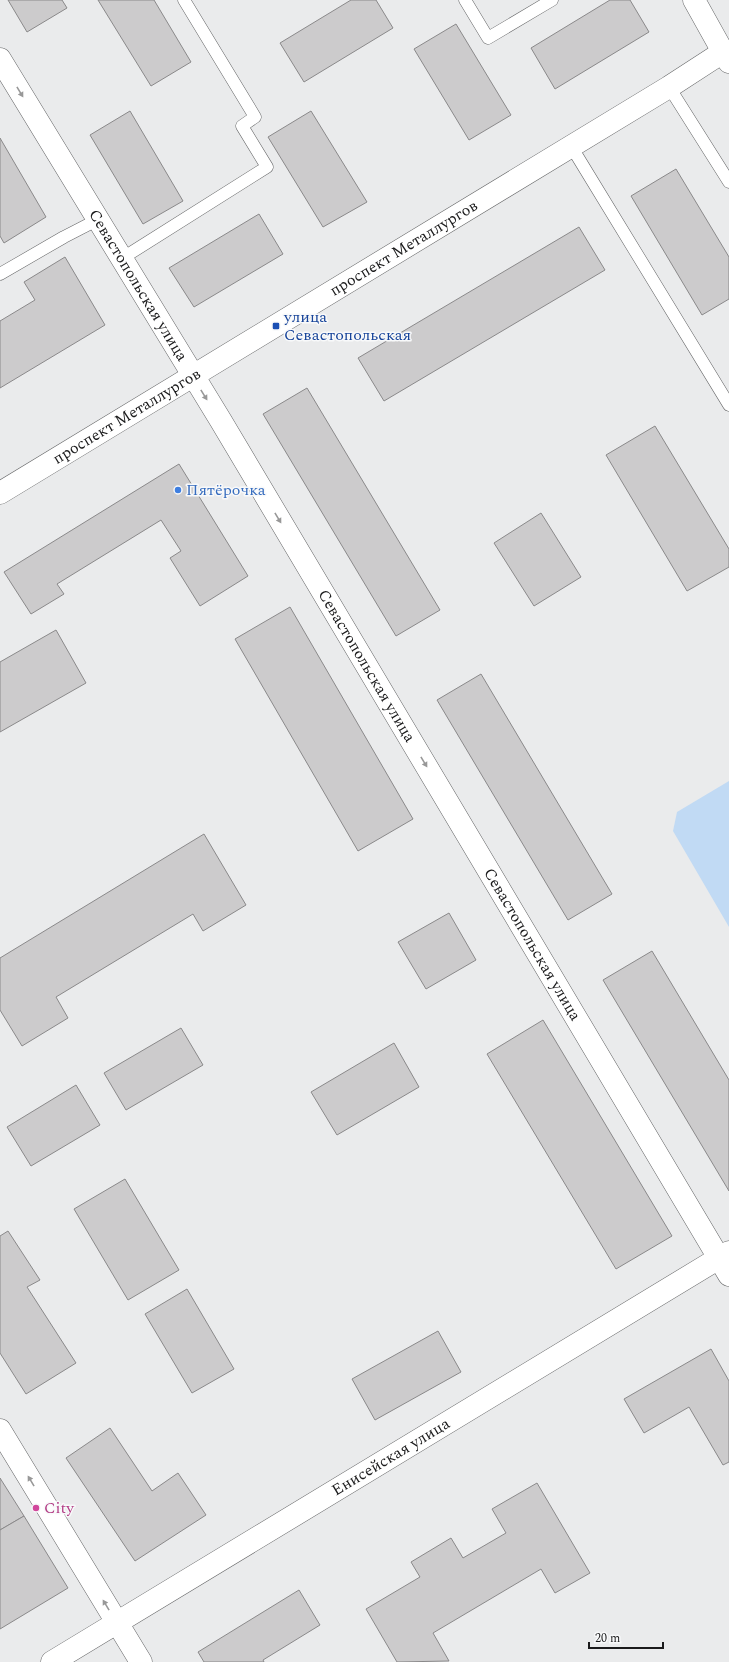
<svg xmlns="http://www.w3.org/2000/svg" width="729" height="1662" font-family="Spectral,serif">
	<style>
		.green { fill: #c1daf4 }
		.building { fill: #cccbcc; stroke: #8a898a }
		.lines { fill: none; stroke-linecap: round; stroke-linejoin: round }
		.service-casing { stroke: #656667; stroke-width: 13 }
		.minor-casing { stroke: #656667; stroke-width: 23 }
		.tertiary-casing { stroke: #656667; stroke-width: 23 }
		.service { stroke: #fff; stroke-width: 12 }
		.minor { stroke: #fff; stroke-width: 22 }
		.tertiary { stroke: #fff; stroke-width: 22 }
		.oneway { fill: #989898 }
		.transit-dot { fill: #1a4fb4; stroke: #f8f9fa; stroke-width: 1.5 }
		.shop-dot { fill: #3f7fe0; stroke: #f8f9fa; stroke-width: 1.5 }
		.hotel-dot { fill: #d1479c; stroke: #f8f9fa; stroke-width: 1.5 }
		.labels { text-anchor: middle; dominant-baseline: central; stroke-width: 3; stroke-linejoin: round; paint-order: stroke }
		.street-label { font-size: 16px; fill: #1a1a1b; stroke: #f8f9fa }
		.transit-label { font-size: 16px; fill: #164399; stroke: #f8f9fa; text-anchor: start }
		.shop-label { font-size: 16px; fill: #366cbe; stroke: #f8f9fa; text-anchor: start }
		.hotel-label { font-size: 16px; fill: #b23c85; stroke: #f8f9fa; text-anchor: start }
	</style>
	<rect width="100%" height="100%" fill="#eaebec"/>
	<!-- green -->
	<path class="green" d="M 729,781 L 729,927 L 673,831 L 677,812 Z"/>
	<!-- building -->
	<g class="building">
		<path d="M 8,0 L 62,0 L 67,8 L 27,32 Z"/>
		<path d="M 98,0 L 154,0 L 191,62 L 151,86 Z"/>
		<path d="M 351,0 L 376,0 L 393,28 L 304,82 L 280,43 Z"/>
		<path d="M 610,0 L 630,0 L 649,32 L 555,89 L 531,48 Z"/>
		<path d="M 456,24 L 511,115 L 469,140 L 414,49 Z"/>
		<path d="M 130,111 L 183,201 L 143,224 L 90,135 Z"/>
		<path d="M 311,111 L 367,202 L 323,227 L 268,137 Z"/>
		<path d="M 0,138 L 46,217 L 4,243 L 0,236 Z"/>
		<path d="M 676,169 L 729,257 L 729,299 L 702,315 L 631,196 Z"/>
		<path d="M 259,214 L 283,254 L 194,307 L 169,268 Z"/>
		<path d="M 579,227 L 605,270 L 384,401 L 358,358 Z"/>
		<path d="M 65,257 L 105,325 L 0,388 L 0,321 L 35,300 L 24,282 Z"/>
		<path d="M 307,388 L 440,610 L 396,636 L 263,414 Z"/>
		<path d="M 655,426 L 729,549 L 729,567 L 687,591 L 606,455 Z"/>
		<path d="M 179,464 L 248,576 L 200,606 L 170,558 L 181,551 L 161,520 L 57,584 L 64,594 L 31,614 L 4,572 Z"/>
		<path d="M 541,513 L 581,577 L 534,606 L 494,543 Z"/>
		<path d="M 290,607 L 413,819 L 358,851 L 235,639 Z"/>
		<path d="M 56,630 L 86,683 L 0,732 L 0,662 Z"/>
		<path d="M 481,674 L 612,894 L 568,920 L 437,700 Z"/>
		<path d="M 204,834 L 246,905 L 203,931 L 193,914 L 56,997 L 68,1018 L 22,1046 L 0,1010 L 0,958 Z"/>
		<path d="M 449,913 L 476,960 L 426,989 L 398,942 Z"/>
		<path d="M 652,951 L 729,1080 L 729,1191 L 603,980 Z"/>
		<path d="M 543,1020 L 672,1236 L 616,1269 L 487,1054 Z"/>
		<path d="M 181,1028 L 203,1065 L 126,1110 L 104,1073 Z"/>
		<path d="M 394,1043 L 419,1087 L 337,1135 L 311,1092 Z"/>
		<path d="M 76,1085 L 100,1125 L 31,1166 L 7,1127 Z"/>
		<path d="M 125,1179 L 179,1270 L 128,1300 L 74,1209 Z"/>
		<path d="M 8,1231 L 40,1280 L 27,1287 L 76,1363 L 26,1394 L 0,1353 L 0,1236 Z"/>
		<path d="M 187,1289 L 234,1369 L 192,1393 L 145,1314 Z"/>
		<path d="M 438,1331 L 461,1372 L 375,1420 L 352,1379 Z"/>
		<path d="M 711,1349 L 729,1381 L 729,1462 L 723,1465 L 689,1407 L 644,1433 L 624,1399 Z"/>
		<path d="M 110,1428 L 152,1491 L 178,1473 L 206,1515 L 135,1561 L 66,1458 Z"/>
		<path d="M 0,1478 L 24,1516 L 0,1530 Z"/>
		<path d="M 537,1483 L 590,1573 L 555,1593 L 541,1569 L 433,1633 L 449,1661 L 397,1662 L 366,1609 L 420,1577 L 411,1562 L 451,1538 L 463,1558 L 506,1533 L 492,1509 Z"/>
		<path d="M 24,1516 L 68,1588 L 0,1629 L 0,1530 Z"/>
		<path d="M 299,1590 L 320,1625 L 263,1660 L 264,1662 L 204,1662 L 198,1652 Z"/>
	</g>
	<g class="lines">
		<defs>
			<g id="service">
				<path d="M 465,0 L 488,38 L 552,0"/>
				<path d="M 669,87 L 729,182"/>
				<path d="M 571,146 L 729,405"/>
				<path d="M 121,259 L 267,167 L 242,126 L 255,117 L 184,0"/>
				<path d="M 0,274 L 64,237 L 97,220"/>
			</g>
			<g id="minor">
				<path d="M 694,0 L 723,52"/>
				<path id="s1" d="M 0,59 L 221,421 L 729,1275"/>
				<path d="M 0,1430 L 141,1662"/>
				<path id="s2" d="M 52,1662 L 729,1252"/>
			</g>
			<g id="tertiary">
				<path id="s3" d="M 0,493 L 669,87 L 723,52 L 729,62"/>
			</g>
		</defs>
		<!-- service casing -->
		<use href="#service" class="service-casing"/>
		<!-- minor casing -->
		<use href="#minor" class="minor-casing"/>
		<!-- tertiary casing -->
		<use href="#tertiary" class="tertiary-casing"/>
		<!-- service -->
		<use href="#service" class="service"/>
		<!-- minor -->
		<use href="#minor" class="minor"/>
		<!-- tertiary -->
		<use href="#tertiary" class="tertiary"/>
	</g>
	<!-- one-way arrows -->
	<defs><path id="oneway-solid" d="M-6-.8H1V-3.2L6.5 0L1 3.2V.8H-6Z"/></defs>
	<g class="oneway">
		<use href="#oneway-solid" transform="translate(20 92) rotate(59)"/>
		<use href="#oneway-solid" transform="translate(204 395) rotate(58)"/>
		<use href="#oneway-solid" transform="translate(278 518) rotate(59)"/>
		<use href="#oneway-solid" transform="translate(424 762) rotate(59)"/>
		<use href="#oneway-solid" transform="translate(31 1481) rotate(-121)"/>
		<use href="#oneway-solid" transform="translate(106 1605) rotate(-121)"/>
	</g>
	<!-- markers -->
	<rect class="transit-dot" x="272" y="322" width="8" height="8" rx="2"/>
	<circle class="shop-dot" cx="178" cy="490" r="4"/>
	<circle class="hotel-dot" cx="36" cy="1508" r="4"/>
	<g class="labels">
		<!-- street labels -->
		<g class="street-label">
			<text stroke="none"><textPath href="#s3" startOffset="472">проспект Металлургов</textPath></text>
			<text stroke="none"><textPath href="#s1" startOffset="265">Севастопольская улица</textPath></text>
			<text stroke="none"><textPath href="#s3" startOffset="148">проспект Металлургов</textPath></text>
			<text stroke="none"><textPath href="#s1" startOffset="709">Севастопольская улица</textPath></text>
			<text stroke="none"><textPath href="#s1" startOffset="1033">Севастопольская улица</textPath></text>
			<text stroke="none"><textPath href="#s2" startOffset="396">Енисейская улица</textPath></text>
		</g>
		<!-- transit labels -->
		<g class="transit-label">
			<text x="284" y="317">улица<tspan x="284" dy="18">Севастопольская</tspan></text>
		</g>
		<!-- shop labels -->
		<g class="shop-label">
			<text x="186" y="490">Пятёрочка</text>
		</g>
		<!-- hotel labels -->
		<g class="hotel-label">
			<text x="44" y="1508">City</text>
		</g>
	</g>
	<!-- scale -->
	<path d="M589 1642v6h74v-6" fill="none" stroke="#1a1a1b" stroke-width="2"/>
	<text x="595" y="1642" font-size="12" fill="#1a1a1b" stroke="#f8f9fa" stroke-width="3" paint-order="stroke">20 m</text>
</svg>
